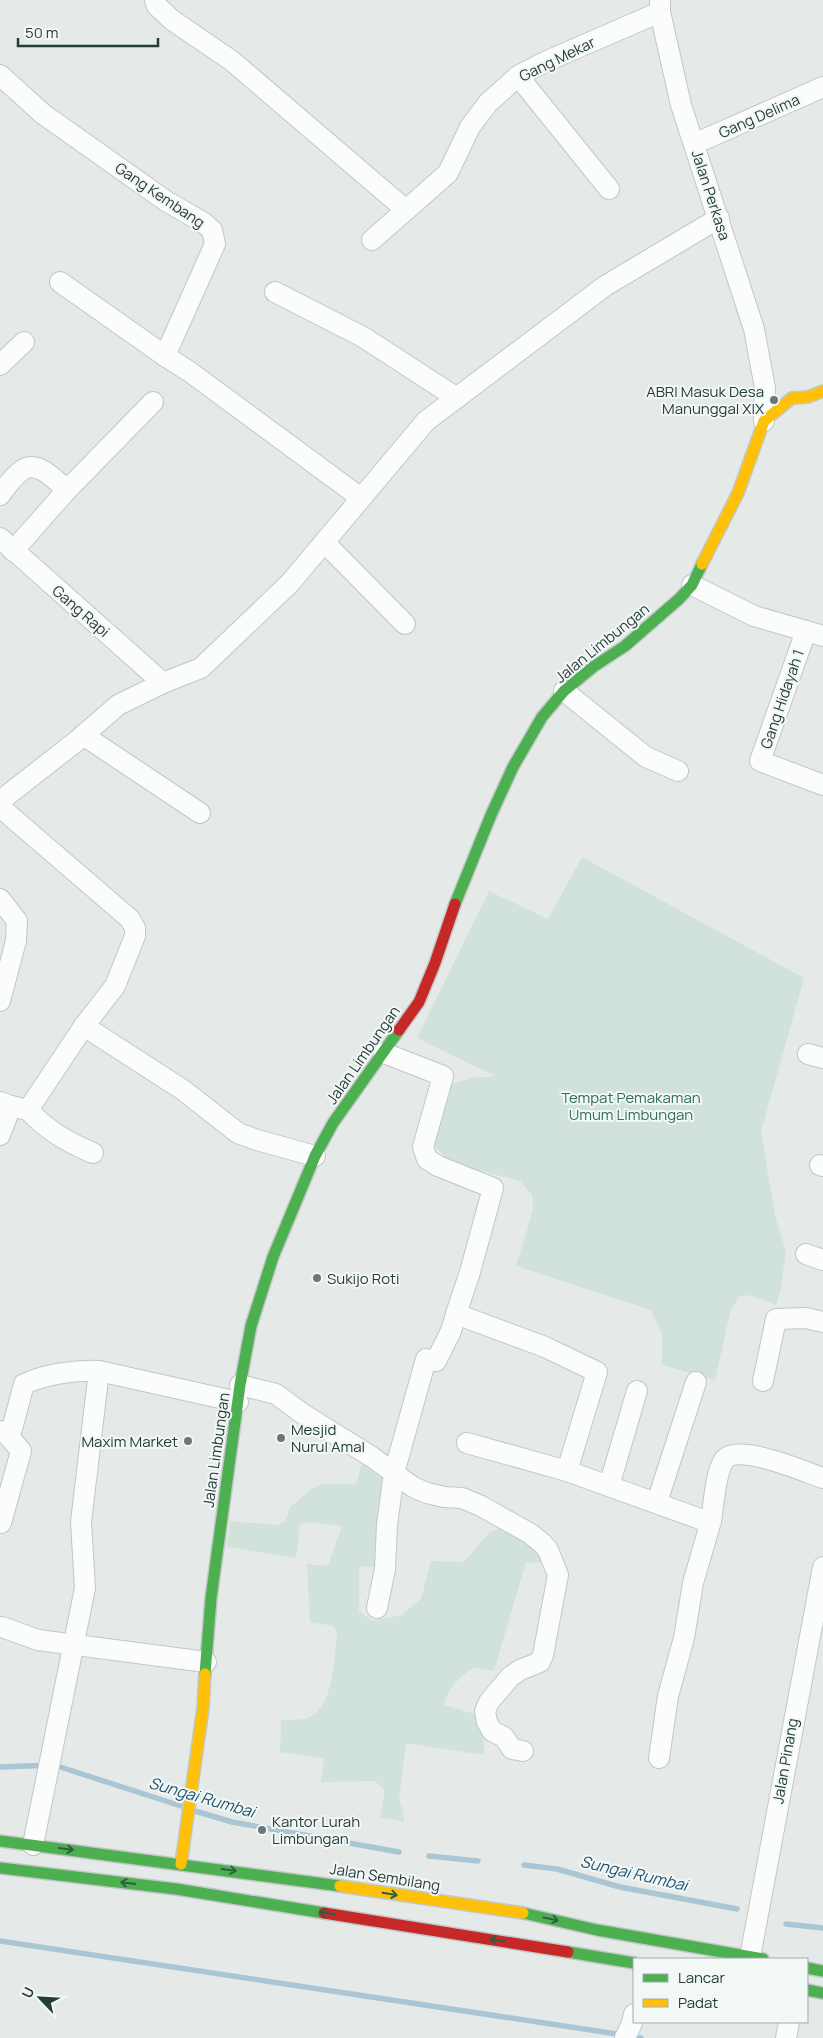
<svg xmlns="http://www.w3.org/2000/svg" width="823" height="2038" font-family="Manrope,sans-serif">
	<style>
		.green { fill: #d0e2d9 }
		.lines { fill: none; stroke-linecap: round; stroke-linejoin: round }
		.stream { stroke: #aac6d5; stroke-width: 5.5 }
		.street-casing { stroke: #c2c7c6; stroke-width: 22 }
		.fast-casing { stroke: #c2c8c7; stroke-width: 14 }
		.slow-casing { stroke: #c2c8c7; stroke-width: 14 }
		.jam-casing { stroke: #c2c8c7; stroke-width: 14 }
		.street { stroke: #fbfcfc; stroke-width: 20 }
		.fast { stroke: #4caf50; stroke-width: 11 }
		.slow { stroke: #ffc107; stroke-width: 11 }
		.jam { stroke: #c62828; stroke-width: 11 }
		.oneway { stroke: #305e41 }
		.poi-dot { fill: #687977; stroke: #f3f8f7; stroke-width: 2 }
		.labels { text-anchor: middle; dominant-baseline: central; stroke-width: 4; stroke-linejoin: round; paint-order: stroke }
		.street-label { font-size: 15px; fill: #243c3a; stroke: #f3f8f7 }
		.poi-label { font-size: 15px; fill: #243c3a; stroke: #f3f8f7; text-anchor: start }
		.park-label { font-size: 15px; fill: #326f56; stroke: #f3f8f7 }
		.water-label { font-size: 16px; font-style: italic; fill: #235673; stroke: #f3f8f7 }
	</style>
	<rect width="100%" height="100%" fill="#e5eae9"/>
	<!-- green -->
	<g class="green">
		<path d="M 582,857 L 804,978 L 761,1132 L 775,1216 L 786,1251 L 781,1287 L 776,1305 L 749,1295 L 739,1297 L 731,1309 L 715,1380 L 662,1365 L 662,1334 L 651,1310 L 516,1266 L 533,1210 L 532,1195 L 520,1181 L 458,1165 L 447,1159 L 435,1146 L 434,1125 L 444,1086 L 473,1078 L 495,1076 L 417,1038 L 489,891 L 548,919 Z"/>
		<path d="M 362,1464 L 378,1477 L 389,1481 L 381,1568 L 359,1566 L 359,1611 L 372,1621 L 402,1615 L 421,1599 L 431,1561 L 464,1562 L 490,1532 L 503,1526 L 533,1540 L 546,1563 L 526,1562 L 494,1671 L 473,1668 C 460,1677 447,1688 444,1705 L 478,1715 L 483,1731 L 484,1755 L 406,1743 L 399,1801 L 403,1811 L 404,1822 L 380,1817 L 385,1790 L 375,1781 L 321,1782 L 324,1758 L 280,1752 L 281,1720 C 289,1720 298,1720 305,1719 C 334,1712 335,1655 337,1631 L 333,1626 L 310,1622 L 307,1564 L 328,1566 L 342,1526 L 308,1522 L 300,1524 L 296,1558 L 227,1547 L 230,1521 L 278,1525 L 286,1520 L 290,1507 L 312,1489 L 324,1484 L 356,1484 Z"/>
	</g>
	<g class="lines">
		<!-- stream -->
		<g class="stream">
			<path d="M 0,1767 L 54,1765 L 181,1806"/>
			<path d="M 195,1811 L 232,1822 L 399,1852"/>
			<path d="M 429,1856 L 478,1861"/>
			<path d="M 524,1865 L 557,1869 L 620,1887 L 737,1909"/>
			<path d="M 786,1924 L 823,1928"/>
			<path d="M 0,1941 L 617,2034"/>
			<path d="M 639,2038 L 641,2038"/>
		</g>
		<defs>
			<g id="street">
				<path d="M 155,0 L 157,6 L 172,20 L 232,61 L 406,210"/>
				<path d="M 660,0 L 660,12 L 681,105 L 754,329 L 765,388 L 764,421"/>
				<path d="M 0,75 L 43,114 L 166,201 L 204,223 L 212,230 L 215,244 L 165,356"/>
				<path d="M 518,76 L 609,189"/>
				<path d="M 694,144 L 823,87"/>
				<path d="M 372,240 L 448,173 L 470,127 L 488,103 L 518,76 L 547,61 L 660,12"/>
				<path d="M 60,282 L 165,356 L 190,372 L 361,498"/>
				<path d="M 275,292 L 363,337 L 457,398"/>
				<path d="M 0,365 L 24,342"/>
				<path d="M 0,495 C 6,487 13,477 21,471 C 37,458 56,481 67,490"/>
				<path d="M 0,538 L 163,683"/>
				<path d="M 324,542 L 405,624"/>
				<path d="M 13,551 L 67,490 L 153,402"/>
				<path d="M 692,585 L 754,616 L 823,636"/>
				<path d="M 806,631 L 760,761 L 823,785"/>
				<path d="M 564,691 L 646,757 L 678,771"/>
				<path d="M 83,735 L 200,813"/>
				<path d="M 0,801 L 78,740 L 118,705 L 163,683 L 201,668 L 290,583 L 426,421 L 605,286 L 719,218"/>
				<path d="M 0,807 L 130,919 L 135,928 L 135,936 L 115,986 L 84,1026 L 28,1110 L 11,1106"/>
				<path d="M 0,899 L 17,921 L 16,941 L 0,1001"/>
				<path d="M 84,1026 L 183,1090 L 238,1133 L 257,1140 L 315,1156"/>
				<path d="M 384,1053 L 443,1076 L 423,1147 L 427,1159 L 438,1166 L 493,1188 L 470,1272 L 456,1314 L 545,1347 L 597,1372 L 567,1471 L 700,1519 L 711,1521 C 714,1504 715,1474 724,1460 C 736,1442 805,1472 823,1478"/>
				<path d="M 808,1054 L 823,1058"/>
				<path d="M 28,1110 C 48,1131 67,1142 93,1153"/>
				<path d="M 0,1135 L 11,1106 L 0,1102"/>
				<path d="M 820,1165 L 823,1166"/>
				<path d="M 806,1254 L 823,1260"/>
				<path d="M 763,1381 L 776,1319 L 806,1318 L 823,1322"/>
				<path d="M 240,1385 L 276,1394 L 303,1414 L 372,1457 L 413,1487 L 427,1493 L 444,1497 L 462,1498 L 481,1506 L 531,1534 L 543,1544 L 548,1550 L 558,1575 L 543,1655 L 540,1662 L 520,1670 L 510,1677 L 489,1702 L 485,1711 L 487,1722 L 492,1731 L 504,1737 L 512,1749 L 523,1751"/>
				<path d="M 0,1431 L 7,1434 L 12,1429 L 24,1384 C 46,1374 75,1370 99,1371 L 238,1402"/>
				<path d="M 467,1443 L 567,1471"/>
				<path d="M 609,1486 L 637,1391"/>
				<path d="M 657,1502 L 696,1382"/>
				<path d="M 1,1523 L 21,1451 L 7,1434"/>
				<path d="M 377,1608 L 385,1569 L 387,1525 L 394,1473 L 426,1359 L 436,1361 L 451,1331 L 456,1314"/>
				<path d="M 2,1627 L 38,1640 L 206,1662"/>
				<path d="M 659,1758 L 668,1696 L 684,1638 L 693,1583 L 711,1521"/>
				<path d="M 33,1845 L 85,1588 L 81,1522 L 99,1371"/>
				<path d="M 750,1957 L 823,1567"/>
				<path d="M 625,2038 L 632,2023 L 634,2014"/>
				<path d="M 786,2038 L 789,2022"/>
			</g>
			<g id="fast">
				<path d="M 455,904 L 491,815 L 513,767 L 542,717 L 564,691 L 593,667 L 625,646 L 679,599 L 692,585 L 702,564"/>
				<path d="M 205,1674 L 211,1598 L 240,1385 L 251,1326 L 273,1257 L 315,1156 L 333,1123 L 399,1030"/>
				<path d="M 0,1841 L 340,1886"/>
				<path d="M 0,1868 L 176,1889 L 324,1913"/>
				<path d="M 523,1913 L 597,1930 L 763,1959"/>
				<path d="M 568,1952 L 634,1963"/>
				<path d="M 807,1968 L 823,1971"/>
				<path d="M 807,1990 L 823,1993"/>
			</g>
			<g id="slow">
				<path d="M 702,564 L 738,493 L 764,421 L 792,398 L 808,397 L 823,391"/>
				<path d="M 181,1864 L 203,1708 L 205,1674"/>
				<path d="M 340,1886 L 523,1913"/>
			</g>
			<g id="jam">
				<path d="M 399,1030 L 419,1002 L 435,963 L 455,904"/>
				<path d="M 324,1913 L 568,1952"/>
			</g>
		</defs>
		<!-- street casing -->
		<use href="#street" class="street-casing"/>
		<!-- fast casing -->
		<use href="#fast" class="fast-casing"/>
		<!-- slow casing -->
		<use href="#slow" class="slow-casing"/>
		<!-- jam casing -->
		<use href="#jam" class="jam-casing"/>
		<!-- street -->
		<use href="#street" class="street"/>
		<!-- fast -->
		<use href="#fast" class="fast"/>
		<!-- slow -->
		<use href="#slow" class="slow"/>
		<!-- jam -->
		<use href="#jam" class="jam"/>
	</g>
	<!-- one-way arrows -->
	<defs><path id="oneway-shaft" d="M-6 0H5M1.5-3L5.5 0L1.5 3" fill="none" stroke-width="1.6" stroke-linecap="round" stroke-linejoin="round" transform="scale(1.25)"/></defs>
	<g class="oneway">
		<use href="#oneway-shaft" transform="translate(66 1849) rotate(7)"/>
		<use href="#oneway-shaft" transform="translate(229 1870) rotate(8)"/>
		<use href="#oneway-shaft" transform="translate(128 1883) rotate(-173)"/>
		<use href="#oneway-shaft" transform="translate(390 1894) rotate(9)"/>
		<use href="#oneway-shaft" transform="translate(327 1913) rotate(-170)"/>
		<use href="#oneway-shaft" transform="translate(551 1919) rotate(11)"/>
		<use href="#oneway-shaft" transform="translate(497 1940) rotate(-170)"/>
	</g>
	<!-- markers -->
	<g class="poi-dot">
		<circle cx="774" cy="400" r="5"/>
		<circle cx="317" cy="1278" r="5"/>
		<circle cx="281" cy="1438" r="5"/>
		<circle cx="188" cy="1441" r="5"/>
		<circle cx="262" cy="1830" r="5"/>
	</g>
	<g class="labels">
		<!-- street labels -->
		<g class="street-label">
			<text transform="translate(557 59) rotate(-26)">Gang Mekar</text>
			<text transform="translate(759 116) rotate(-24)">Gang Delima</text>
			<text transform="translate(160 195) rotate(34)">Gang Kembang</text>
			<text transform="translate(711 195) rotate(72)">Jalan Perkasa</text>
			<text transform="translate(81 611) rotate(41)">Gang Rapi</text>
			<text transform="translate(602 643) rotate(-39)">Jalan Limbungan</text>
			<text transform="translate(782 699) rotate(-71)">Gang Hidayah 1</text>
			<text transform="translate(363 1055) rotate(-55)">Jalan Limbungan</text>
			<text transform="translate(216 1450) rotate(-82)">Jalan Limbungan</text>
			<text transform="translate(785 1761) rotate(-80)">Jalan Pinang</text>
			<text transform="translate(385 1877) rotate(9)">Jalan Sembilang</text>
		</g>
		<!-- poi labels -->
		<g class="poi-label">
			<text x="764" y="391" text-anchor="end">ABRI Masuk Desa<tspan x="764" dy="17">Manunggal XIX</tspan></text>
			<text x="327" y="1278">Sukijo Roti</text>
			<text x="291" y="1429">Mesjid<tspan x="291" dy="17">Nurul Amal</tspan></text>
			<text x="178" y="1441" text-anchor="end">Maxim Market</text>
			<text x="272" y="1821">Kantor Lurah<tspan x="272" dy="17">Limbungan</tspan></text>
		</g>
		<!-- park labels -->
		<g class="park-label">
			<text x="631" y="1097">Tempat Pemakaman<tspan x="631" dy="17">Umum Limbungan</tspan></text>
		</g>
		<!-- water labels -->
		<g class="water-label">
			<text transform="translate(202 1797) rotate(16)">Sungai Rumbai</text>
			<text transform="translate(634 1873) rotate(13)">Sungai Rumbai</text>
		</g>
	</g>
	<!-- legend -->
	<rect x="633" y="1958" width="175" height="65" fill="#f3f8f7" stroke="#a0adab"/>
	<rect x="643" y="1974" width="25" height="8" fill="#4caf50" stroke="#a0adab"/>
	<text x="678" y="1983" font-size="15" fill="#243c3a">Lancar</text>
	<rect x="643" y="1999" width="25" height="8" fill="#ffc107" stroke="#a0adab"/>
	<text x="678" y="2008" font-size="15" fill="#243c3a">Padat</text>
	<!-- north arrow -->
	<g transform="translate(40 1998) rotate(295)" stroke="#f3f8f7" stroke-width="4" paint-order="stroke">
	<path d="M0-4L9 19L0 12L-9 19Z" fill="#243c3a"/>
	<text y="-8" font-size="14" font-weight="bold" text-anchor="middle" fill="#243c3a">U</text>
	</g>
	<!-- scale -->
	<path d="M18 38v8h140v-8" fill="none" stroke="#243c3a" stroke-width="2.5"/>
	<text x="25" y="38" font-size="15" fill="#243c3a" stroke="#f3f8f7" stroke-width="4" paint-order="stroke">50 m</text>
</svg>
